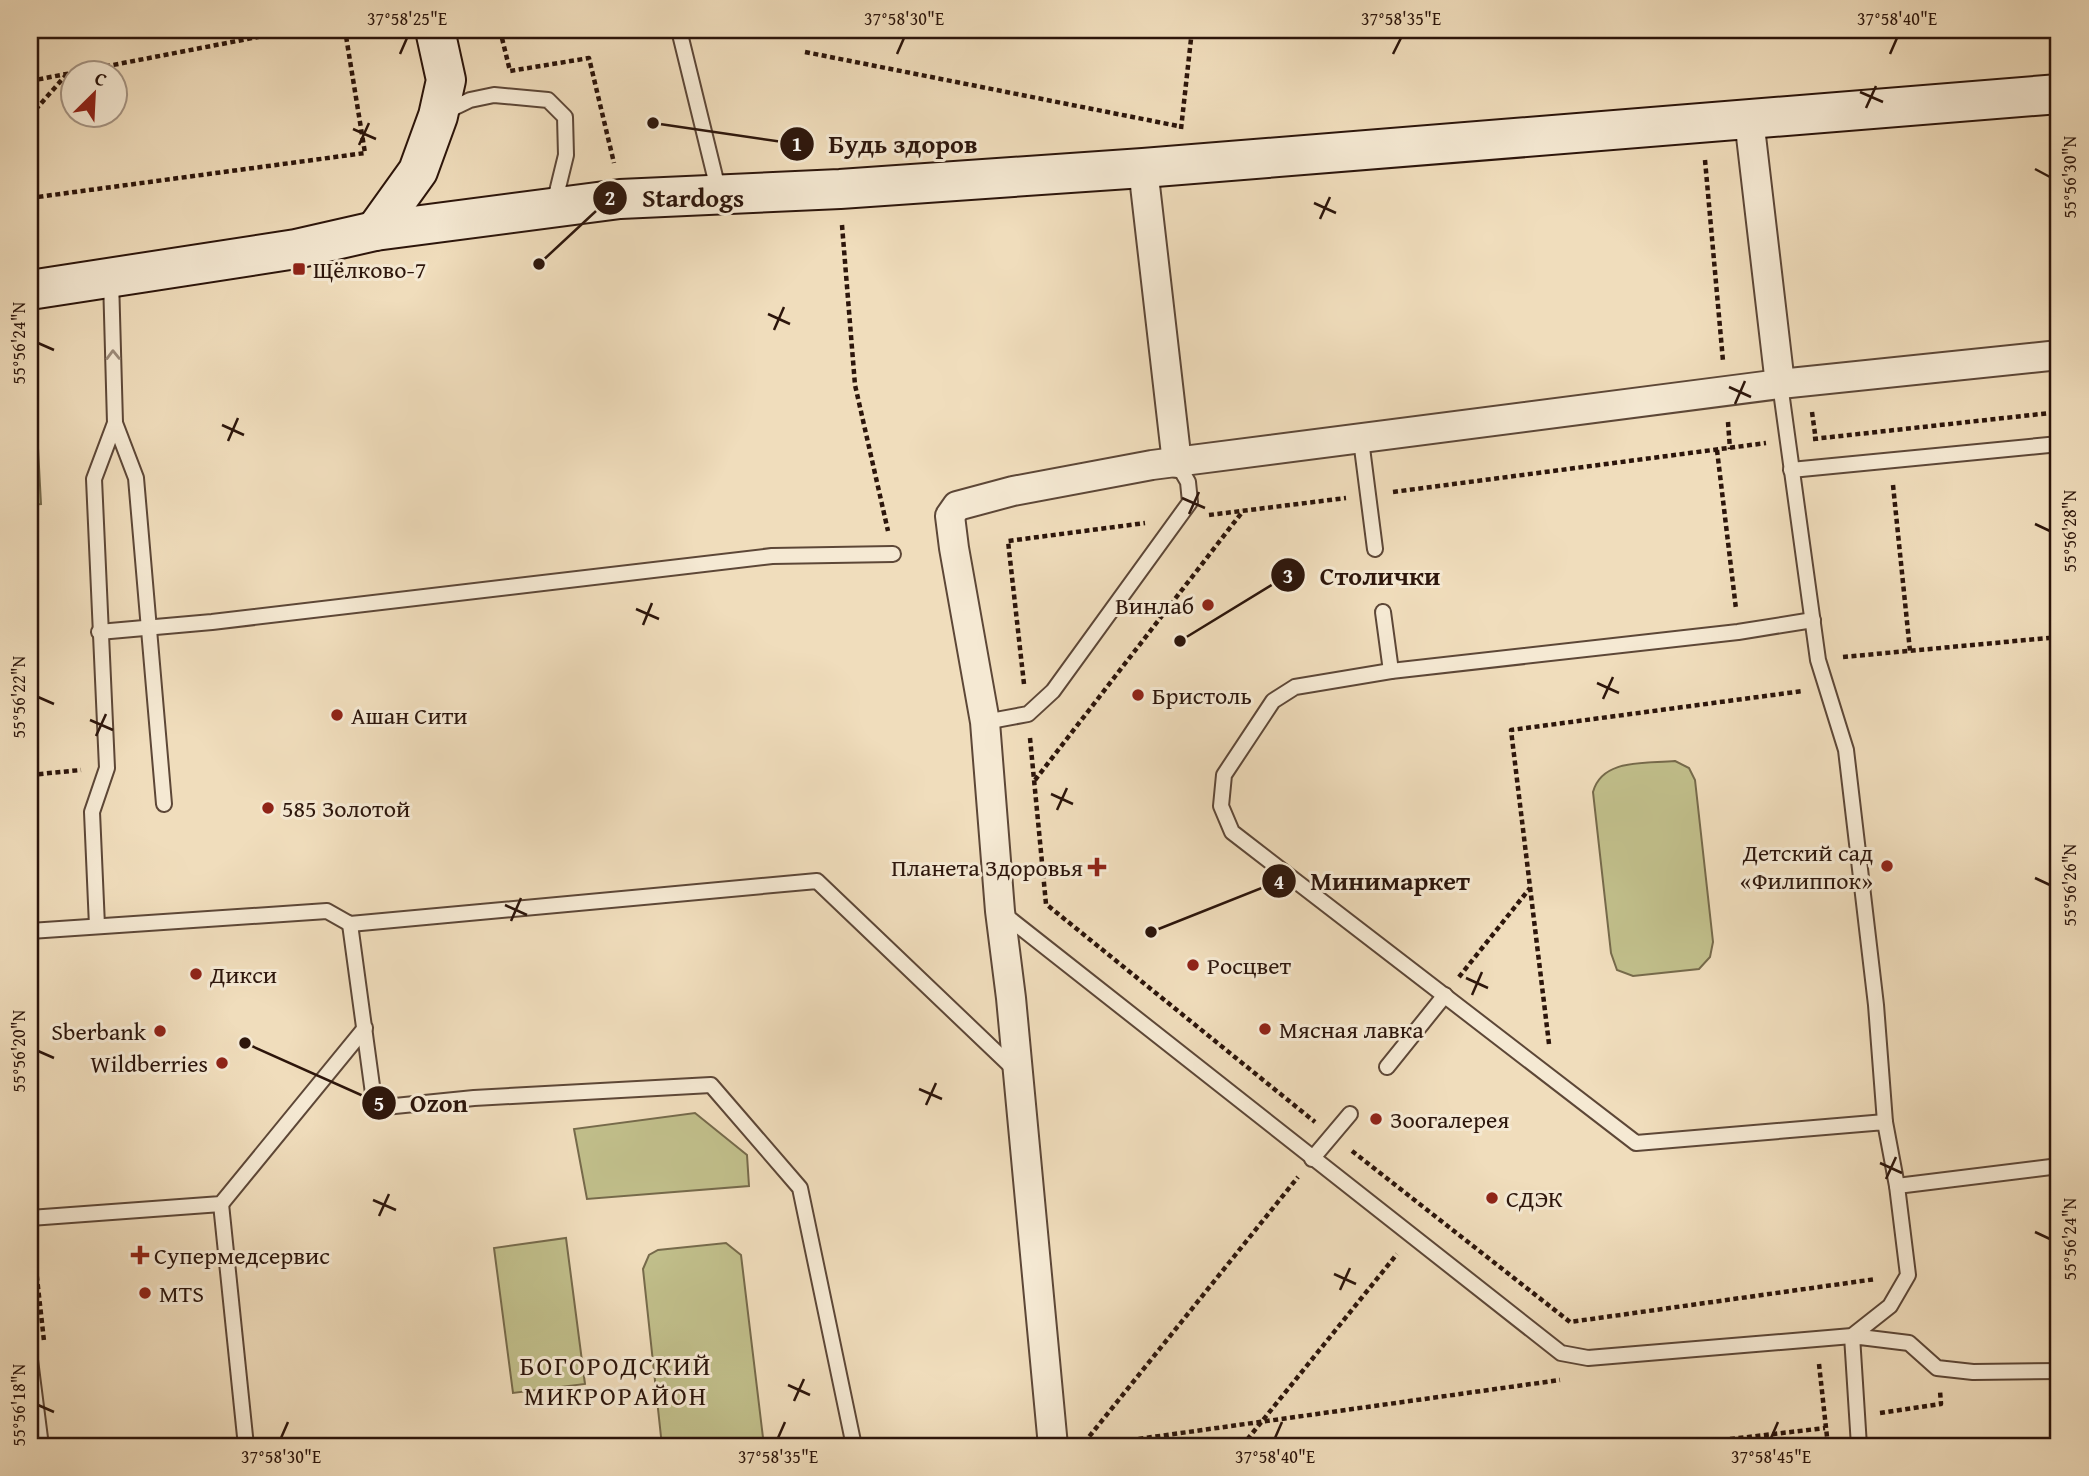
<svg xmlns="http://www.w3.org/2000/svg" width="2089" height="1476" font-family="'Gentium Book Plus',serif">
	<style>
		.green { fill: #c1bf8b; stroke: #766a4b; stroke-width: 2 }
		.lines { fill: none; stroke-linecap: round; stroke-linejoin: round }
		.lane-casing { stroke: #5d4737; stroke-width: 18 }
		.street-casing { stroke: #5d4737; stroke-width: 32 }
		.secondary-casing { stroke: #2c150b; stroke-width: 42 }
		.path { stroke: #2c150b; stroke-width: 4.5; stroke-dasharray: 5 3.5; stroke-linecap: butt }
		.lane { stroke: #f5e9d3; stroke-width: 14 }
		.street { stroke: #f5e9d3; stroke-width: 28 }
		.secondary { stroke: #f5e9d3; stroke-width: 38 }
		.oneway { stroke: #9b8a79 }
		.ticks { fill: none; stroke: #2c150b; stroke-width: 2.5 }
		.poi-dot { fill: #8f2418; stroke: #f5e9d3; stroke-width: 2.5 }
		.labels { text-anchor: middle; dominant-baseline: central; stroke-width: 6; stroke-linejoin: round; paint-order: stroke }
		.poi-label { font-size: 24px; fill: #2c150b; stroke: #f5e9d3; text-anchor: start }
		.neighbourhood-label { font-size: 26px; letter-spacing: 2px; fill: #2c150b; stroke: #f5e9d3 }
		.leader { fill: none; stroke: #2c150b; stroke-width: 2.5 }
		.callout-dot { fill: #2c150b; stroke: #f5e9d3; stroke-width: 2.5 }
		.mark-label { font-size: 21px; text-anchor: middle; font-weight: bold; fill: #fff }
		.callout-label { font-size: 26px; text-anchor: middle; font-weight: bold; fill: #2c150b; stroke: #f5e9d3; stroke-width: 6; stroke-linejoin: round; paint-order: stroke }
		.neatline { fill: none; stroke: #2c150b; stroke-width: 2.5 }
		.ticks-label { font-size: 18px; text-anchor: middle; fill: #2c150b }
	</style>
	<rect width="100%" height="100%" fill="#f0ddbc"/>
	<filter id="stains"><feTurbulence type="fractalNoise" baseFrequency=".00286" numOctaves="4"/><feColorMatrix values="0 0 0 0 .2 0 0 0 0 .09 0 0 0 0 .02 0 0 0 .5 -.17"/></filter>
	<radialGradient id="worn" r=".72"><stop offset=".6" stop-color="#630" stop-opacity="0"/><stop offset="1" stop-color="#630" stop-opacity=".3"/></radialGradient>
	<!-- green -->
	<g class="green">
		<path d="M 35,392 L 41,504 L 30,505 L 30,393 Z"/>
		<path d="M 1675,761 L 1689,768 L 1695,780 L 1713,942 L 1710,957 L 1699,969 L 1633,976 L 1617,970 L 1611,953 L 1593,792 C 1602,758 1646,764 1675,761 Z"/>
		<path d="M 695,1113 L 747,1155 L 749,1186 L 587,1199 L 574,1129 Z"/>
		<path d="M 566,1238 L 585,1384 L 513,1393 L 494,1248 Z"/>
		<path d="M 726,1243 L 741,1255 L 764,1446 L 662,1446 L 643,1269 L 649,1255 L 658,1250 Z"/>
	</g>
	<g class="lines">
		<defs>
			<g id="lane">
				<path d="M 679,30 L 719,193"/>
				<path d="M 443,113 L 470,100 L 494,95 L 548,100 L 565,117 L 566,155 L 554,204"/>
				<path d="M 111,279 L 115,423 L 136,478 L 164,804"/>
				<path d="M 1780,384 L 1818,660 L 1846,750 L 1876,1005 L 1885,1122"/>
				<path d="M 1361,440 L 1375,549"/>
				<path d="M 1791,470 L 2059,444"/>
				<path d="M 1383,612 L 1391,671"/>
				<path d="M 99,632 L 212,622 L 772,556 L 893,554"/>
				<path d="M 985,722 L 1028,714 L 1053,691 L 1190,502 L 1188,482 L 1177,463"/>
				<path d="M 1001,912 L 1561,1353 L 1588,1358 L 1852,1336 L 1890,1306 L 1908,1275 L 1897,1186 L 1885,1122 L 1636,1143 L 1232,832 L 1221,806 L 1224,775 L 1273,701 L 1295,687 L 1391,671 L 1738,632 L 1813,620"/>
				<path d="M 350,924 L 375,1108 L 474,1098 L 711,1085 L 800,1188 L 854,1446"/>
				<path d="M 97,926 L 92,812 L 107,768 L 94,479 L 115,423"/>
				<path d="M 30,931 L 327,911 L 350,924 L 817,881 L 1015,1070"/>
				<path d="M 1387,1067 L 1445,995"/>
				<path d="M 1312,1159 L 1350,1114"/>
				<path d="M 1897,1186 L 2059,1166"/>
				<path d="M 221,1204 L 246,1446"/>
				<path d="M 30,1218 L 221,1204 L 365,1028"/>
				<path d="M 30,1360 L 41,1446"/>
				<path d="M 1859,1446 L 1852,1336 L 1909,1343 L 1937,1368 L 1973,1372 L 2059,1371"/>
			</g>
			<g id="street">
				<path d="M 1749,119 L 1780,384"/>
				<path d="M 1143,168 L 1177,463"/>
				<path d="M 1053,1446 L 1011,998 L 1000,911 L 985,722 L 954,548 L 950,516 L 957,506 L 1013,491 L 1152,465 L 1780,384 L 2059,355"/>
			</g>
			<g id="secondary">
				<path d="M 375,231 L 418,171 L 438,116 L 446,80 L 435,30"/>
				<path d="M 30,290 L 296,249 L 375,231 L 620,199 L 840,189 L 1143,168 L 2059,94"/>
			</g>
		</defs>
		<!-- lane casing -->
		<use href="#lane" class="lane-casing"/>
		<!-- street casing -->
		<use href="#street" class="street-casing"/>
		<!-- secondary casing -->
		<use href="#secondary" class="secondary-casing"/>
		<!-- path -->
		<g class="path">
			<path d="M 500,30 L 510,71 L 589,58 L 614,163"/>
			<path d="M 805,52 L 1178,126"/>
			<path d="M 30,81 L 294,30"/>
			<path d="M 30,116 L 66,75"/>
			<path d="M 1181,129 L 1192,30"/>
			<path d="M 1705,160 L 1723,361"/>
			<path d="M 30,198 L 365,153 L 345,30"/>
			<path d="M 842,225 L 855,385 L 888,531"/>
			<path d="M 1812,412 L 1816,441"/>
			<path d="M 1728,422 L 1730,449"/>
			<path d="M 1813,439 L 2059,412"/>
			<path d="M 1717,450 L 1736,609"/>
			<path d="M 1893,485 L 1910,651"/>
			<path d="M 1393,492 L 1766,443"/>
			<path d="M 1209,515 L 1346,498"/>
			<path d="M 1843,657 L 2059,637"/>
			<path d="M 1024,684 L 1008,541 L 1145,523"/>
			<path d="M 1030,738 L 1046,904 L 1315,1122"/>
			<path d="M 30,775 L 81,770"/>
			<path d="M 1035,780 L 1243,511"/>
			<path d="M 1459,977 L 1530,888"/>
			<path d="M 1549,1044 L 1511,730 L 1803,691"/>
			<path d="M 1352,1151 L 1570,1322 L 1876,1279"/>
			<path d="M 33,1242 L 44,1341"/>
			<path d="M 1819,1364 L 1828,1446"/>
			<path d="M 1880,1413 L 1941,1404 L 1940,1391"/>
			<path d="M 1084,1443 L 1298,1177"/>
			<path d="M 1088,1446 L 1560,1380"/>
			<path d="M 1242,1446 L 1397,1254"/>
			<path d="M 1671,1446 L 1825,1428"/>
		</g>
		<!-- lane -->
		<use href="#lane" class="lane"/>
		<!-- street -->
		<use href="#street" class="street"/>
		<!-- secondary -->
		<use href="#secondary" class="secondary"/>
	</g>
	<!-- one-way arrows -->
	<defs><path id="oneway-chevron" d="M-2-3.5L2.5 0L-2 3.5" fill="none" stroke-width="1.6" stroke-linecap="round" stroke-linejoin="round" transform="scale(1.75)"/></defs>
	<use class="oneway" href="#oneway-chevron" transform="translate(113 355) rotate(-91)"/>
	<!-- ticks -->
	<path class="ticks" d="M 400,54 L 407,38M 897,54 L 904,38M 1393,54 L 1401,38M 1890,54 L 1897,38M 1860,92 L 1883,102M 1866,108 L 1876,86M 353,129 L 376,139M 359,145 L 369,123M 2035,169 L 2050,177M 1314,203 L 1336,213M 1320,219 L 1330,197M 768,314 L 790,324M 774,330 L 784,307M 38,343 L 54,350M 1729,387 L 1751,397M 1735,404 L 1745,381M 222,425 L 244,435M 228,441 L 238,418M 1182,498 L 1205,508M 1189,514 L 1199,492M 2035,524 L 2050,531M 636,609 L 659,619M 643,625 L 652,603M 1597,683 L 1619,693M 38,697 L 54,704M 1603,699 L 1613,677M 90,720 L 113,730M 96,736 L 106,714M 1051,794 L 1073,804M 1057,810 L 1067,788M 2035,878 L 2050,885M 505,905 L 527,915M 511,921 L 521,898M 1466,978 L 1488,988M 1472,995 L 1482,972M 38,1051 L 54,1058M 919,1089 L 942,1099M 926,1105 L 936,1083M 1880,1163 L 1902,1173M 1886,1179 L 1896,1157M 373,1200 L 396,1210M 379,1216 L 389,1194M 2035,1232 L 2050,1239M 1334,1274 L 1356,1284M 1340,1290 L 1350,1268M 788,1385 L 810,1395M 794,1401 L 804,1379M 38,1405 L 54,1412M 281,1438 L 288,1422M 778,1438 L 785,1422M 1275,1438 L 1282,1422M 1771,1438 L 1778,1422"/>
	<!-- markers -->
	<g class="poi-dot">
		<rect x="292" y="262" width="14" height="14" rx="3.5"/>
		<circle cx="1208" cy="605" r="7"/>
		<circle cx="1138" cy="695" r="7"/>
		<circle cx="337" cy="715" r="7"/>
		<circle cx="268" cy="808" r="7"/>
		<circle cx="1887" cy="866" r="7"/>
		<path d="M1093.5 856.5h7v7h7v7h-7v7h-7v-7h-7v-7h7z"/>
		<circle cx="1193" cy="965" r="7"/>
		<circle cx="196" cy="974" r="7"/>
		<circle cx="1265" cy="1029" r="7"/>
		<circle cx="160" cy="1031" r="7"/>
		<circle cx="222" cy="1063" r="7"/>
		<circle cx="1376" cy="1119" r="7"/>
		<circle cx="1492" cy="1198" r="7"/>
		<path d="M136.5 1244.5h7v7h7v7h-7v7h-7v-7h-7v-7h7z"/>
		<circle cx="145" cy="1293" r="7"/>
	</g>
	<g class="labels">
		<!-- poi labels -->
		<g class="poi-label">
			<text x="313" y="269">Щёлково-7</text>
			<text x="1194" y="605" text-anchor="end">Винлаб</text>
			<text x="1152" y="695">Бристоль</text>
			<text x="351" y="715">Ашан Сити</text>
			<text x="282" y="808">585 Золотой</text>
			<text x="1873" y="852" text-anchor="end">Детский сад<tspan x="1873" dy="28">«Филиппок»</tspan></text>
			<text x="1083" y="867" text-anchor="end">Планета Здоровья</text>
			<text x="1207" y="965">Росцвет</text>
			<text x="210" y="974">Дикси</text>
			<text x="1279" y="1029">Мясная лавка</text>
			<text x="146" y="1031" text-anchor="end">Sberbank</text>
			<text x="208" y="1063" text-anchor="end">Wildberries</text>
			<text x="1390" y="1119">Зоогалерея</text>
			<text x="1506" y="1198">СДЭК</text>
			<text x="154" y="1255">Супермедсервис</text>
			<text x="159" y="1293">MTS</text>
		</g>
		<!-- neighbourhood labels -->
		<g class="neighbourhood-label">
			<text x="616" y="1365">БОГОРОДСКИЙ<tspan x="616" dy="30">МИКРОРАЙОН</tspan></text>
		</g>
	</g>
	<!-- callouts -->
	<path class="leader" d="M653 123L797 144M539 264L610 198M1180 641L1288 575M1151 932L1279 881M245 1043L379 1103"/>
	<g class="callout-dot">
		<circle cx="653" cy="123" r="7"/>
		<circle cx="539" cy="264" r="7"/>
		<circle cx="1180" cy="641" r="7"/>
		<circle cx="1151" cy="932" r="7"/>
		<circle cx="245" cy="1043" r="7"/>
		<circle cx="797" cy="144" r="18"/>
		<circle cx="610" cy="198" r="18"/>
		<circle cx="1288" cy="575" r="18"/>
		<circle cx="1279" cy="881" r="18"/>
		<circle cx="379" cy="1103" r="18"/>
	</g>
	<g class="mark-label">
		<text x="797" y="151">1</text>
		<text x="610" y="205">2</text>
		<text x="1288" y="583">3</text>
		<text x="1279" y="889">4</text>
		<text x="379" y="1111">5</text>
	</g>
	<g class="callout-label">
		<text x="903" y="153">Будь здоров</text>
		<text x="693" y="207">Stardogs</text>
		<text x="1380" y="585">Столички</text>
		<text x="1390" y="890">Минимаркет</text>
		<text x="439" y="1112">Ozon</text>
	</g>
	<!-- margin -->
	<rect width="2089" height="1476" fill="none" stroke="#f0ddbc" stroke-width="77"/>
	<!-- north arrow -->
	<g transform="translate(94 94) rotate(24)"><circle r="33" fill="#f5e9d3" stroke="#a59483" stroke-width="2"/>
	<path d="M0-5L12 26L0 18L-12 26Z" fill="#8f2418"/>
	<text y="-10" font-size="19" font-weight="bold" text-anchor="middle" fill="#2c150b">С</text>
	</g>
	<rect x="38" y="38" width="2012" height="1400" class="neatline"/>
	<g class="ticks-label">
		<text x="407" y="25">37°58'25"E</text>
		<text x="904" y="25">37°58'30"E</text>
		<text x="1401" y="25">37°58'35"E</text>
		<text x="1897" y="25">37°58'40"E</text>
		<text transform="translate(2070 177) rotate(-90)" y="6">55°56'30"N</text>
		<text transform="translate(19 343) rotate(-90)" y="6">55°56'24"N</text>
		<text transform="translate(2070 531) rotate(-90)" y="6">55°56'28"N</text>
		<text transform="translate(19 697) rotate(-90)" y="6">55°56'22"N</text>
		<text transform="translate(2070 885) rotate(-90)" y="6">55°56'26"N</text>
		<text transform="translate(19 1051) rotate(-90)" y="6">55°56'20"N</text>
		<text transform="translate(2070 1239) rotate(-90)" y="6">55°56'24"N</text>
		<text transform="translate(19 1405) rotate(-90)" y="6">55°56'18"N</text>
		<text x="281" y="1463">37°58'30"E</text>
		<text x="778" y="1463">37°58'35"E</text>
		<text x="1275" y="1463">37°58'40"E</text>
		<text x="1771" y="1463">37°58'45"E</text>
	</g>
	<rect width="100%" height="100%" filter="url(#stains)"/>
	<rect width="100%" height="100%" fill="url(#worn)"/>
</svg>
